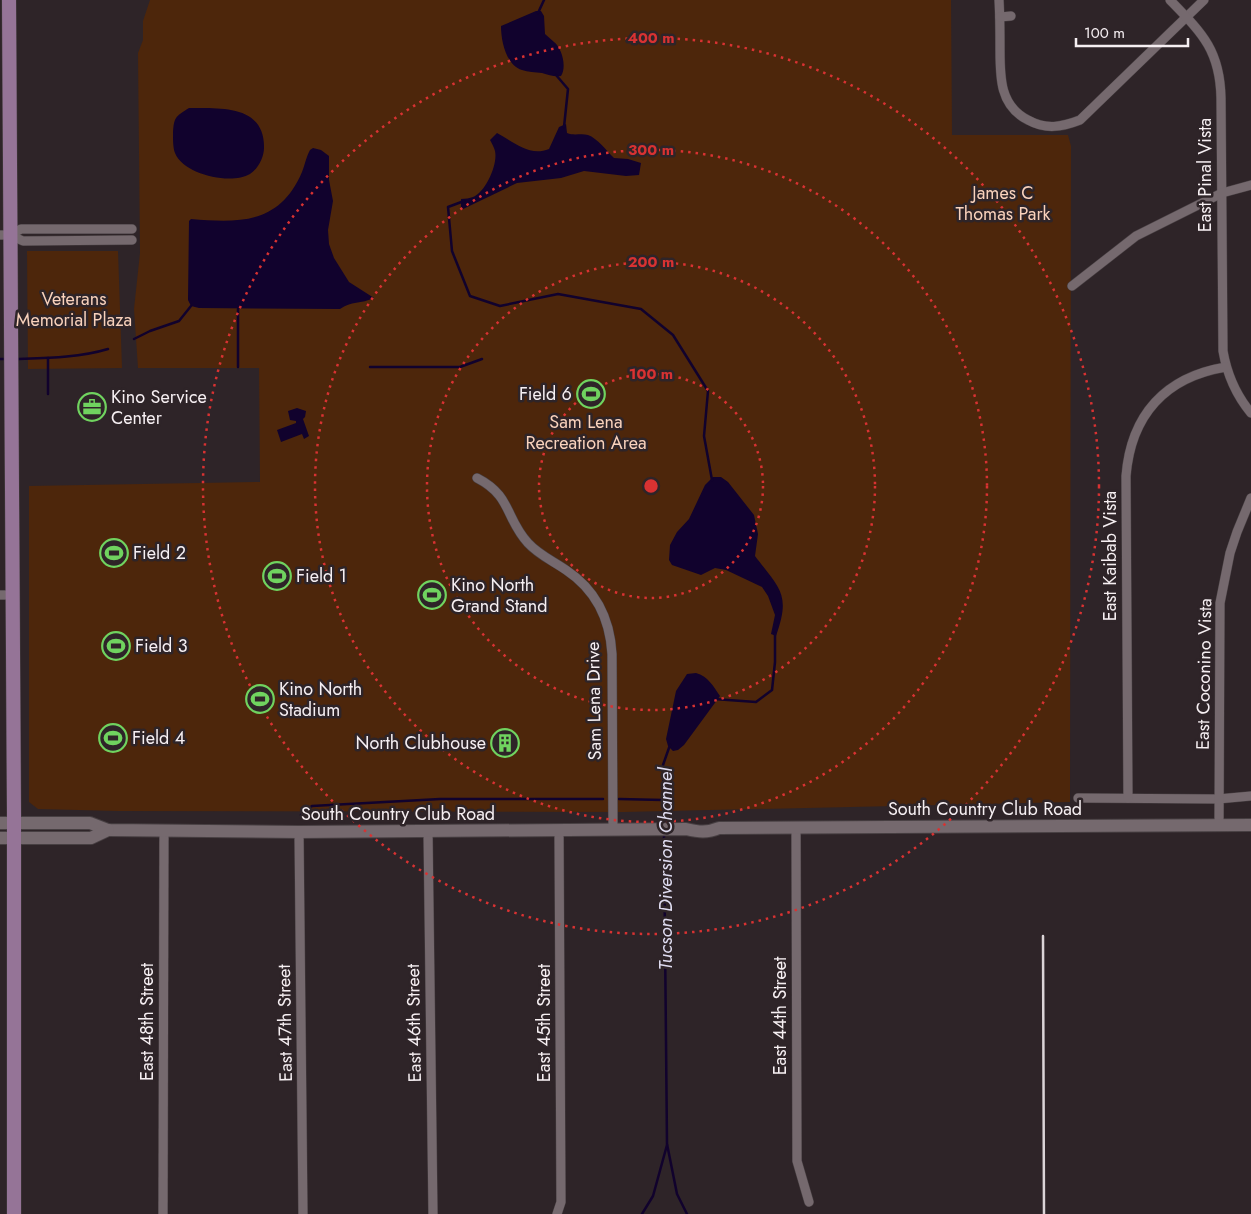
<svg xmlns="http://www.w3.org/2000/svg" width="1251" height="1214" font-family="Jost,sans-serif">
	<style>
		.green { fill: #4d260b }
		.water { fill: #11022d }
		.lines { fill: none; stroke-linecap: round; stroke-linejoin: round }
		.stream { stroke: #11022d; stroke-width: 2.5 }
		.street-casing { stroke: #473f42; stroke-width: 10 }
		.secondary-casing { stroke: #473f42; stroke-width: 14 }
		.primary-casing { stroke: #473f42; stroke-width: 15 }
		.street { stroke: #75696e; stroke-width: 9 }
		.secondary { stroke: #75696e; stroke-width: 12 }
		.primary { stroke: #957497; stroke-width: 14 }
		.rail { stroke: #dbd4d7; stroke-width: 2.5 }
		.ring { fill: none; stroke: #d83232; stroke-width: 2.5; stroke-dasharray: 2.5 5 }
		.labels { text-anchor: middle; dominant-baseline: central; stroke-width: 5; stroke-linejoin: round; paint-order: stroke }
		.street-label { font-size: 18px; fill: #f6eff2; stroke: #2e2428 }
		.park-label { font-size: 18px; fill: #f9d2bc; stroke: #2e2428 }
		.poi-label { font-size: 18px; fill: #f6eff2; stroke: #2e2428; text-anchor: start }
		.water-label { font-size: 19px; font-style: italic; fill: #dedbef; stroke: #2e2428 }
		.centre { fill: #d83232; stroke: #2e2428; stroke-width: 2.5 }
		.ring-label { font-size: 15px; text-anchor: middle; font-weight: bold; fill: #d83232; stroke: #2e2428; stroke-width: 5; stroke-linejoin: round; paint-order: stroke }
	</style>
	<rect width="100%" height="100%" fill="#2e2428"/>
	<!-- green -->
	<g class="green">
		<path d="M 150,0 L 951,0 L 952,135 L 1068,135 L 1071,146 L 1070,802 L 623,812 L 118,811 L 38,809 L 29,802 L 29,486 L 260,482 L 259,368 L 138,368 L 134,309 L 140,253 L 138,53 L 143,40 L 143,21 Z"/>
		<path d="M 27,251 L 118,251 L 122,368 L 28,369 Z"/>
	</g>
	<!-- water -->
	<g class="water">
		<path d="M 536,11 L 541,11 L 544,16 L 545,34 C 548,37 551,39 554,42 C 562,48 567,67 561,76 C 554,77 549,75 542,73 C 535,72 528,72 522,70 C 506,65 501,41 501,26 Z"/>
		<path d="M 189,108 C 221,108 265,105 264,148 C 264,157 258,169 250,174 C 231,185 184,175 175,153 C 173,148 173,140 173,134 C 174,117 175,117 189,108 Z"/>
		<path d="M 566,124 L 567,133 C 574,136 581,133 588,135 C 597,138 607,151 614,158 L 628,159 L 641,163 L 639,175 L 626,176 L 584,171 L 561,178 L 517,183 L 461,210 L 461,199 C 465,199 470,198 473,197 C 486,192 498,164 495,151 C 494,147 492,144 490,140 L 497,133 C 514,142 529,157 549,149 L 559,127 Z"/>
		<path d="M 313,148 L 321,150 L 329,156 L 329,180 L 333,201 L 328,230 L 329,244 L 334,258 L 349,282 L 374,298 C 361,304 351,301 340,309 L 199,308 L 191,306 L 188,300 L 189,221 L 191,219 C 240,223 280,224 302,172 C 305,165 306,157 310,150 Z"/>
		<path d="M 297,408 L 306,411 L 305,417 L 303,419 L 309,436 L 304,439 L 302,434 L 281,442 L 277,430 L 296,423 L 296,421 L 290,420 L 288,411 Z"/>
		<path d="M 713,477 L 721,477 L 728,482 L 754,515 L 758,534 L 755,556 C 780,589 791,594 776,636 L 771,634 L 775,615 L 768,596 L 762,587 L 726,570 L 715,568 L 701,575 L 672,565 L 669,560 L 670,545 L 677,532 L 689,519 L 705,485 Z"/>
		<path d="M 696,673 C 708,676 713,686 720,696 L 684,745 L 678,750 L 673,751 L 668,746 L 666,739 L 676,691 L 687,674 Z"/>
	</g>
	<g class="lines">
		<!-- stream -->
		<g class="stream">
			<path d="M 538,13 L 544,0"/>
			<path d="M 556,75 L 568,89 L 564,127"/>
			<path d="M 464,201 L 448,207 L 452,251 L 470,296 L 500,306 L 558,294 L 641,309 L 673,335 L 708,391 L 704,436 L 712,480"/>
			<path d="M 238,309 L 238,367"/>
			<path d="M 134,339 L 150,331 L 179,321 L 191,306"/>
			<path d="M 0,359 L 7,359"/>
			<path d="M 15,359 C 46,358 78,358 108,349"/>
			<path d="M 370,367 L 460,367 L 482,359"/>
			<path d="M 48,394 L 48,358"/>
			<path d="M 714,699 L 756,702 L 772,690 L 775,662 L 775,633"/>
			<path d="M 619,799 L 663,800"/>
			<path d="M 301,815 L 312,806 L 440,799 L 603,799"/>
			<path d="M 664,826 L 663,765 L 670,745"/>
			<path d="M 664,834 L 667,1144 L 677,1194 L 687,1214"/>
			<path d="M 642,1214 L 653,1196 L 667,1145"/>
		</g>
		<defs>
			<g id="street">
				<path d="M 999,0 C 1000,17 1000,33 1000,50 C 1000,78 1000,106 1028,120 C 1046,130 1062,127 1080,120 L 1204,0"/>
				<path d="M 1170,0 C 1202,33 1220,50 1221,98 L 1223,351 C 1227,374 1236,395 1251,413"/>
				<path d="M 1000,17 L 1011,16"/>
				<path d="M 0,235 L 10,235 L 21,229 L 132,229"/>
				<path d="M 10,235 L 23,241 L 132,240"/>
				<path d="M 1072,286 L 1136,236 L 1222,193 L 1251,185"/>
				<path d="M 477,478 C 512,496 505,518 528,543 C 539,555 553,561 566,570 C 596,590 610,619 612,654 L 613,829"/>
				<path d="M 0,595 L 12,595"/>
				<path d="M 1078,798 L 1218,799 L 1251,796"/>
				<path d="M 1128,798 L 1126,476 C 1131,415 1165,377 1226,367"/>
				<path d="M 1219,825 L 1220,603 L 1230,553 L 1237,532 L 1251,498"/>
				<path d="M 796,828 L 797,1161 L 809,1202"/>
				<path d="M 428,831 L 433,1214"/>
				<path d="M 299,832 L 303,1214"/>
				<path d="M 163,1214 L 164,830"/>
				<path d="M 557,1214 L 561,1202 L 559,830"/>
			</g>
			<g id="secondary">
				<path d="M 0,823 L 90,823 L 108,830 L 299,832 L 686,829 C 699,832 707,833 719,828 L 1251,825"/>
				<path d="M 0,838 L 91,838 L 108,830"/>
			</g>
			<path id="primary" d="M 9,0 L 14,813 L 14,1214"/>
		</defs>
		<!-- street casing -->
		<use href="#street" class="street-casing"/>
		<!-- secondary casing -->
		<use href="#secondary" class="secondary-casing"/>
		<!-- primary casing -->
		<use href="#primary" class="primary-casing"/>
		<!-- street -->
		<use href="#street" class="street"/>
		<!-- secondary -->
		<use href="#secondary" class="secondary"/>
		<!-- primary -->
		<use href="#primary" class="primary"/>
		<!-- rail -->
		<path class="rail" d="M 1043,936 L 1044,1214"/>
	</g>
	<!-- distance rings -->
	<g class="ring">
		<circle cx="651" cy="486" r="112"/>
		<circle cx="651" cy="486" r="224"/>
		<circle cx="651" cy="486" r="336"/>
		<circle cx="651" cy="486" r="448"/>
	</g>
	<!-- icons -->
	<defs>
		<symbol id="stadium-ring" viewBox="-11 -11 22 22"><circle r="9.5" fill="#2e2428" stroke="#70d35f" stroke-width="1.5"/><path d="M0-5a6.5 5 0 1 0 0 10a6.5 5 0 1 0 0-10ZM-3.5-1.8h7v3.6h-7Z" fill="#70d35f"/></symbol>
		<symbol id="office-ring" viewBox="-11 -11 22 22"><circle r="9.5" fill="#2e2428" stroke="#70d35f" stroke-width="1.5"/><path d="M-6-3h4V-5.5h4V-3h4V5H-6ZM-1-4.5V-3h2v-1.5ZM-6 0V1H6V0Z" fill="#70d35f"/></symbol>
		<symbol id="building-ring" viewBox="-11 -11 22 22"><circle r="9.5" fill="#2e2428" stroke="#70d35f" stroke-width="1.5"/><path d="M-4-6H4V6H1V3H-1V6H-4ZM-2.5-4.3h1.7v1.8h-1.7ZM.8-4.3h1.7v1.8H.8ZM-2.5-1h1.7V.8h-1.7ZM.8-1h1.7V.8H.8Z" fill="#70d35f"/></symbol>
	</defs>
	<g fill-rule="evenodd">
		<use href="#stadium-ring" x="575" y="378" width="32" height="32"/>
		<use href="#office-ring" x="76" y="391" width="32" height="32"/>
		<use href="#stadium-ring" x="98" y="537" width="32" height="32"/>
		<use href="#stadium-ring" x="261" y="560" width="32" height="32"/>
		<use href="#stadium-ring" x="416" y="579" width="32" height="32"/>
		<use href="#stadium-ring" x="100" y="630" width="32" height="32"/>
		<use href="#stadium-ring" x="244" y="683" width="32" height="32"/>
		<use href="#stadium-ring" x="97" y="722" width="32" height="32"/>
		<use href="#building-ring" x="489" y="727" width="32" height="32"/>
	</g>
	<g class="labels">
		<!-- street labels -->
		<g class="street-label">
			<text transform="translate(1205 175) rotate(-90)">East Pinal Vista</text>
			<text transform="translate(1110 556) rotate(-90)">East Kaibab Vista</text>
			<text transform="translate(1204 674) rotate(-89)">East Coconino Vista</text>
			<text transform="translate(594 701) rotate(-91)">Sam Lena Drive</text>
			<text x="985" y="809">South Country Club Road</text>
			<text x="398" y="814">South Country Club Road</text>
			<text transform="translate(780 1016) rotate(-90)">East 44th Street</text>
			<text transform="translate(147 1022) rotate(-90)">East 48th Street</text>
			<text transform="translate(285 1023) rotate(-91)">East 47th Street</text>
			<text transform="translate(414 1023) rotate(-91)">East 46th Street</text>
			<text transform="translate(544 1023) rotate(-90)">East 45th Street</text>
		</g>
		<!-- park labels -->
		<g class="park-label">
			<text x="1003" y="193">James C<tspan x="1003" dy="21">Thomas Park</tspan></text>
			<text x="74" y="299">Veterans<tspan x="74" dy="21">Memorial Plaza</tspan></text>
			<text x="586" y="422">Sam Lena<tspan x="586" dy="21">Recreation Area</tspan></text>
		</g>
		<!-- poi labels -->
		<g class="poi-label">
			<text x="572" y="394" text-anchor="end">Field 6</text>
			<text x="111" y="397">Kino Service<tspan x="111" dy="21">Center</tspan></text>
			<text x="133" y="553">Field 2</text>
			<text x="296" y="576">Field 1</text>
			<text x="451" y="585">Kino North<tspan x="451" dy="21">Grand Stand</tspan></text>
			<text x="135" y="646">Field 3</text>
			<text x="279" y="689">Kino North<tspan x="279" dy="21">Stadium</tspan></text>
			<text x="132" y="738">Field 4</text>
			<text x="486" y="743" text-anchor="end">North Clubhouse</text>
		</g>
		<!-- water labels -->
		<g class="water-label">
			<text transform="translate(665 869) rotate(-90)">Tucson Diversion Channel</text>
		</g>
	</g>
	<circle cx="651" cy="486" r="8" class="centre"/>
	<g class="ring-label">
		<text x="651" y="43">400 m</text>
		<text x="651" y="155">300 m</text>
		<text x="651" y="267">200 m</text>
		<text x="651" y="379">100 m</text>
	</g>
	<!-- scale -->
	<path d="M1076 38v8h112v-8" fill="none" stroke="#f6eff2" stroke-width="2.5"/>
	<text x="1084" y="38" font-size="15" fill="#f6eff2" stroke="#2e2428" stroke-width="4" paint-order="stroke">100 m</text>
</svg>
